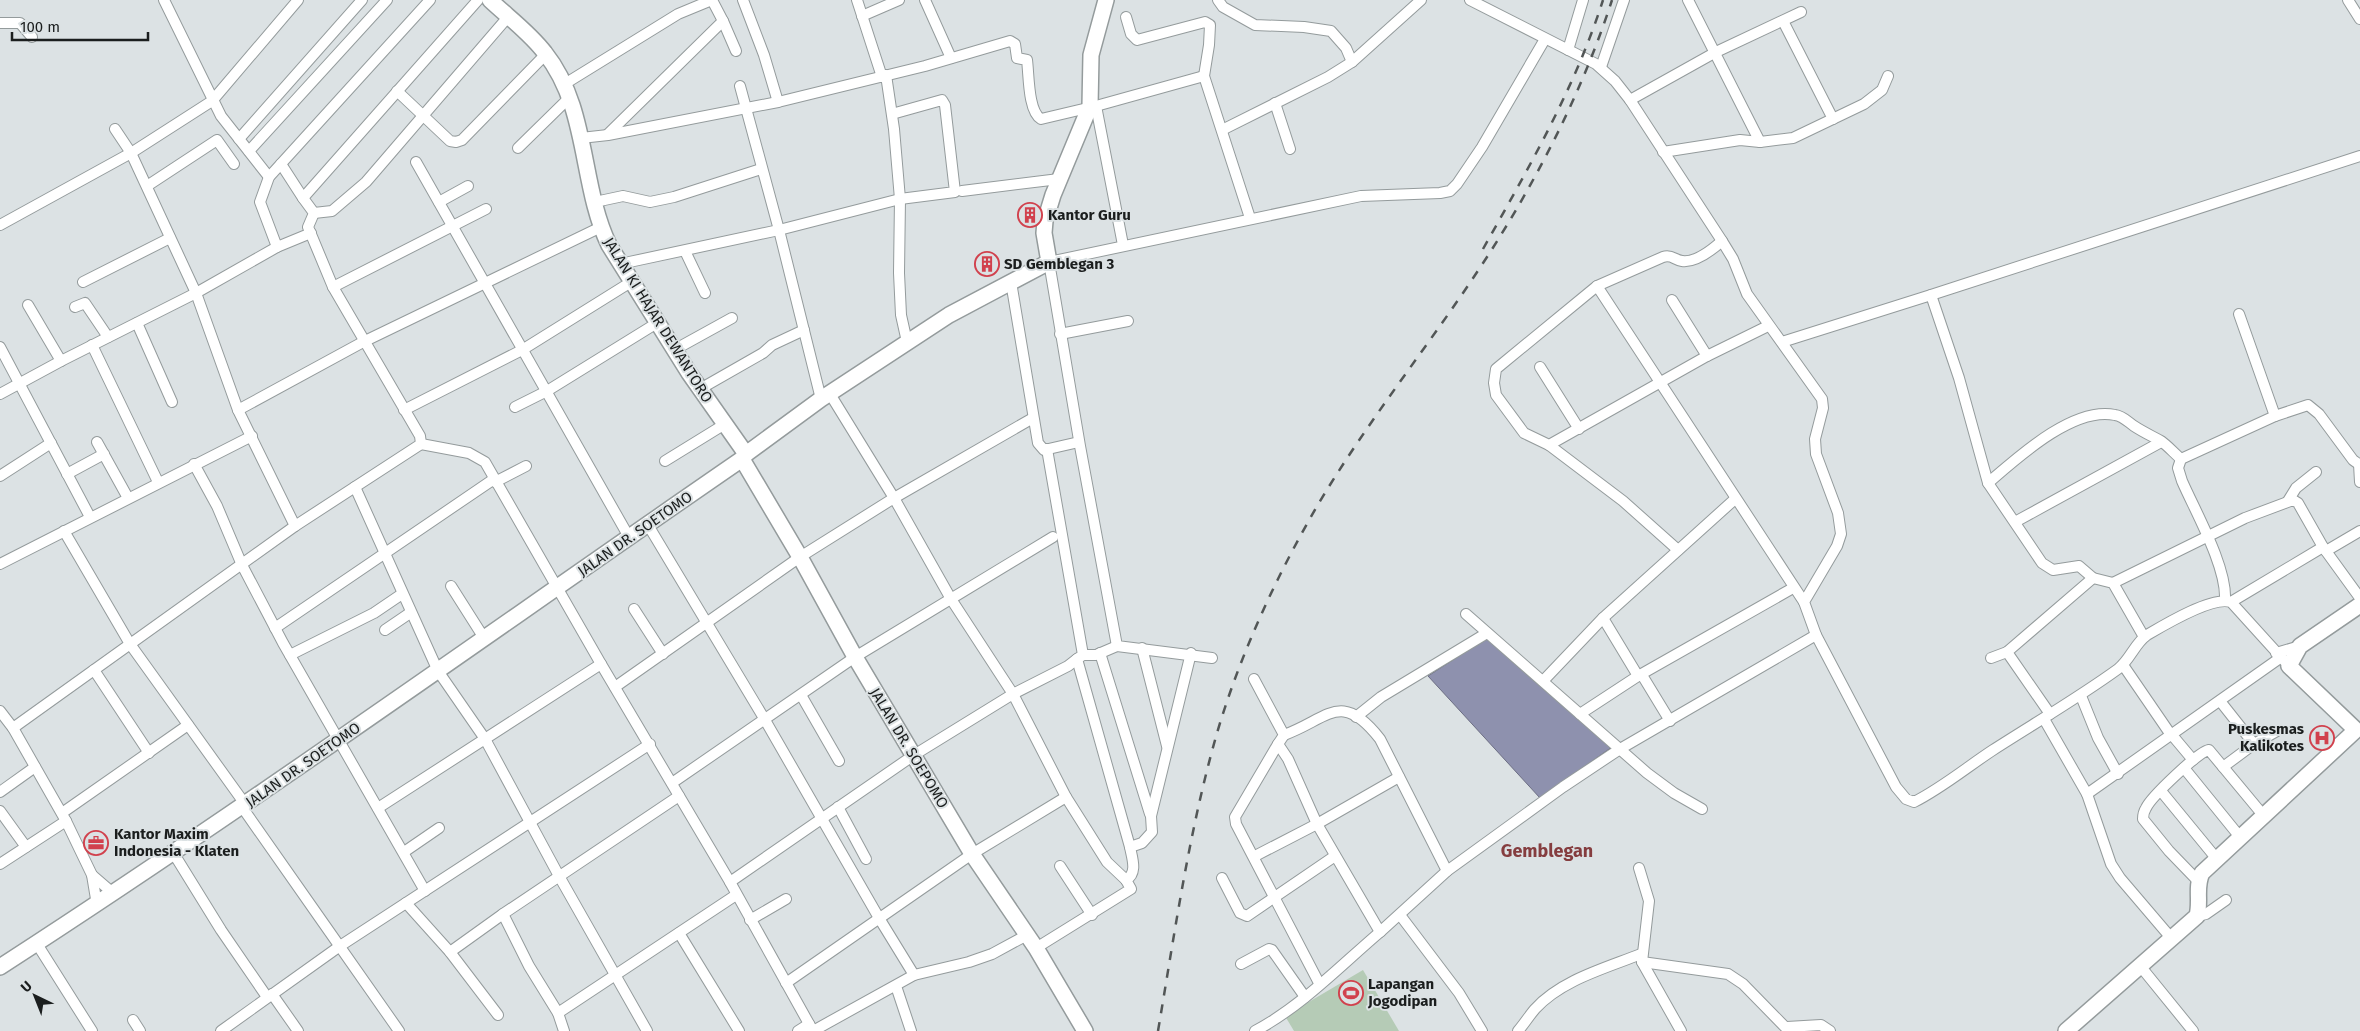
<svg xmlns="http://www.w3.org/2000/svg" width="2360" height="1031" font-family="'Fira Sans',sans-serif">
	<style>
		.green { fill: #b5cbb6 }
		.water { fill: #8e91ae; stroke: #6c6e83 }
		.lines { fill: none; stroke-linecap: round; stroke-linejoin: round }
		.street-casing { stroke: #949b9c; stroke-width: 12 }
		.secondary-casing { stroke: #949b9c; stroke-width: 18 }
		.street { stroke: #fff; stroke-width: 10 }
		.secondary { stroke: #fff; stroke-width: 15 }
		.rail { stroke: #525656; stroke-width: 2.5; stroke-dasharray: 9 9; stroke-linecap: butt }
		.labels { text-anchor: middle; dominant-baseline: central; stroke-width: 4; stroke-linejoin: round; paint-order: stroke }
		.poi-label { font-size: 15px; font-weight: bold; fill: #1b1e1e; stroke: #dce2e4; text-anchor: start }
		.street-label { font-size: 15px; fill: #1b1e1e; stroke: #dce2e4 }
		.quarter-label { font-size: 18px; font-weight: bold; fill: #853d3f; stroke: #dce2e4 }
	</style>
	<rect width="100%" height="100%" fill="#dce2e4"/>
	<!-- green -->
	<path class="green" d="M 1363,970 L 1399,1031 L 1294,1031 L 1285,1016 Z"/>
	<!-- water -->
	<path class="water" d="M 1490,636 L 1612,747 L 1540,798 L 1428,676 Z"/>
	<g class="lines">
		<defs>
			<g id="street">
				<path d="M 164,0 L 221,116 L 269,177"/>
				<path d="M 743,0 L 764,55 L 778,102"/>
				<path d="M 857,0 L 882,77"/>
				<path d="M 925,0 L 951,58"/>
				<path d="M 1218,0 L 1223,7 L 1255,25 L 1304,27 L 1331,31 L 1346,48 L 1352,62"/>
				<path d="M 1470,0 L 1596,64 L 1615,81 L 1630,100 L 1722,241 L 1733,259 L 1747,294 L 1822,399 L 1823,408 L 1815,439 L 1816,454 L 1838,513 L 1841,534 L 1837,546 L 1804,602 L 1816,635 L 1896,787 L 1906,799 L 1914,802 C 1942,788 1967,767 1993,750 C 2035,723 2078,698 2118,669 C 2130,660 2135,643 2147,635 C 2164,625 2212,596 2231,602 L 2289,666"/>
				<path d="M 1688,0 L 1760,142"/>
				<path d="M 2348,0 L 2360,19"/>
				<path d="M 862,16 L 899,0"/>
				<path d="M 1126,17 L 1131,34 L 1137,40 L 1205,22 L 1210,25 L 1209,45 L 1204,76 L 1250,218"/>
				<path d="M 723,21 L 736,51"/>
				<path d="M 1783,21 L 1833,119"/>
				<path d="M 0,23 L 20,23 L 32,37"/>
				<path d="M 1568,50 L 1583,0"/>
				<path d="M 1601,67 L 1624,0"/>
				<path d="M 886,75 L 894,129 L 900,199 L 899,273 L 901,315 L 907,342"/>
				<path d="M 563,85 L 678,14 L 712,0"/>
				<path d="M 740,86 L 779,230 L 821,399"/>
				<path d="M 397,91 L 450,141 L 456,142 L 462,140 L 546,54"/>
				<path d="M 1630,100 L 1716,52 L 1801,12"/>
				<path d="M 1275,103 L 1290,149"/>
				<path d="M 1096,106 L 1123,245"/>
				<path d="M 115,129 L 131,153 L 196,293 L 238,410 L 295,526"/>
				<path d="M 1222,130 L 1328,77 L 1352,62 L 1421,0"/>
				<path d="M 608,134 L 723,21 L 712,0"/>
				<path d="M 581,138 L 608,135 L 778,102 L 925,66 L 1010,41 L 1015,44 L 1017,58 L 1027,60 C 1029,75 1028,111 1041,119 L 1096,106 L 1204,76"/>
				<path d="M 239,139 L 362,0"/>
				<path d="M 518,148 L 569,98"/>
				<path d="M 249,151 L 387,0"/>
				<path d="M 1663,152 L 1740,140 L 1760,142 L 1793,138 L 1864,104 L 1882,90 L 1888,76"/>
				<path d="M 416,162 L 629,537"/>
				<path d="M 281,164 L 303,198"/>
				<path d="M 147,186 L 217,140 L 234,164"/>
				<path d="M 962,191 L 1059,179"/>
				<path d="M 439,202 L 468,186"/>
				<path d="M 595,202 L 623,196 L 650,202 L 674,197 L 761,169"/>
				<path d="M 314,213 L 332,211 L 366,182 L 508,17"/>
				<path d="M 0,225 L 131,153 L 212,101 L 298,0"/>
				<path d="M 1722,241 C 1713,249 1696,263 1682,261 C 1674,260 1672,254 1663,257 L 1597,286 L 1496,369 L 1494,383 L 1496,395 L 1524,433 L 1549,445 L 1707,356 L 1768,326"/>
				<path d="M 277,247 L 260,202 L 269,177 L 430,0"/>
				<path d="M 685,251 L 705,293"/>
				<path d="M 620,264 L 779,230 L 900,199 L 955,192 L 945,105 L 942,100 L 892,114"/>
				<path d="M 83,282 L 170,238"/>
				<path d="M 1011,282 L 1038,443 L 1044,450 L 1079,442"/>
				<path d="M 1597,286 L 1804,602"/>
				<path d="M 333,287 L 486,209"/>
				<path d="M 1931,295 L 2360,156"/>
				<path d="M 1672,300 L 1707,356"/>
				<path d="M 28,305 L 61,361"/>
				<path d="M 75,307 L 85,303 L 108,337"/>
				<path d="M 2239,314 L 2275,416"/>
				<path d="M 137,323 L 172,402"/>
				<path d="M 1060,334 L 1128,321"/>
				<path d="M 1782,342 L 1931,295 L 1959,378 L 1988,483 L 2042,563 L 2053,570 L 2079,566 L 2093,578 L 2113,583 L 2144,637"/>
				<path d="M 92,345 L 158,482"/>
				<path d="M 0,347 L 90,517"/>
				<path d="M 674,350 L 732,318"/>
				<path d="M 1540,367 L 1579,429"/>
				<path d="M 700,389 L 763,353 L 772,345 L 804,330"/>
				<path d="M 0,394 L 61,361 L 196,293 L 277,247 L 311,233"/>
				<path d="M 830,394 L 894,498 L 951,599 L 1013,694 L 1066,797 L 1107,862 L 1126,880"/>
				<path d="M 515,407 L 547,391 L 657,323"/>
				<path d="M 238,410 L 363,342 L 601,227"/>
				<path d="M 404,410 L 522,350 L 631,282"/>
				<path d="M 97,442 L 128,498"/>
				<path d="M 421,444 L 469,453 L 485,462 L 601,664 L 730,882 L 813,1031"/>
				<path d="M 1549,445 L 1623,501 L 1678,550"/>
				<path d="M 665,461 L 725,424"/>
				<path d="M 194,464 L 217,506 L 242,565 L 283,643 L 425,891"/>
				<path d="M 2359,464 L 2360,482"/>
				<path d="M 67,474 L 104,454"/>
				<path d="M 0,476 L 51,443"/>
				<path d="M 495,482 L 526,466"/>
				<path d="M 1988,483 C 2017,458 2073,406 2115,415 C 2123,416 2128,422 2134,426 C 2143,432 2152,436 2161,441 C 2168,446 2174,453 2181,459"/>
				<path d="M 355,487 L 438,671 L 485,739 L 559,876 L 647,1031"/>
				<path d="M 2288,501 L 2296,488 L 2316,472"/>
				<path d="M 2015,522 L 2161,442"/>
				<path d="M 648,525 L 765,720 L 879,918 L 914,975"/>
				<path d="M 64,531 L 130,644 L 245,804"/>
				<path d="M 2326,551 L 2360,531"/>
				<path d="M 0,564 L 252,436"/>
				<path d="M 2113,583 L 2245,518 L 2293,500 L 2298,503 L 2323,547 L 2360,598"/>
				<path d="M 451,586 L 484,638"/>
				<path d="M 2225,600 C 2227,567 2196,513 2182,481 L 2178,468 L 2181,459 L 2275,416 L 2308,405 L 2319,414 L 2353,460 L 2360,465"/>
				<path d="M 2231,602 L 2323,547"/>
				<path d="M 634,609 L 663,654"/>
				<path d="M 1466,614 L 1647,773 L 1674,793 L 1702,809"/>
				<path d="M 1603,618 L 1638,676"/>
				<path d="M 275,628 L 494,479"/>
				<path d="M 385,630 L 410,613"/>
				<path d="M 1142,648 L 1167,746"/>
				<path d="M 1100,653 L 1150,814"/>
				<path d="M 2276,653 L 2300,646"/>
				<path d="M 290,655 L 374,613 L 402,594"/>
				<path d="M 1083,655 L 1096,655 L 1117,646"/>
				<path d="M 1212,658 L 1117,646 L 1080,446 L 1049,262 L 1361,196 L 1440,193 L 1450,191 L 1457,184 L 1482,147 L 1545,39"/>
				<path d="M 1991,658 L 2007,652"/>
				<path d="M 2123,665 L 2171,735"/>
				<path d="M 94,670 L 149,753"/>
				<path d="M 1642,675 L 1670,721"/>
				<path d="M 1254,679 L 1284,735 L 1278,744 L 1288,759 L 1317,824 L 1380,932 C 1340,966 1302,1006 1255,1031"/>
				<path d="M 1543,681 L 1603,618 L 1735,499"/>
				<path d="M 615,687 L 800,557 L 894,498 L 1033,418"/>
				<path d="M 801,695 L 839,761"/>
				<path d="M 2081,696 L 2098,738 L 2118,774"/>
				<path d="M 2220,701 L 2254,744"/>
				<path d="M 0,711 L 13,728 L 66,821 L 92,875 L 97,905"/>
				<path d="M 1580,714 L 1638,676 L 1793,588"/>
				<path d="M 2050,714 L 2007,652 L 2093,578"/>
				<path d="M 1356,717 L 1381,697 L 1487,633"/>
				<path d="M 2044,719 L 2087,794 L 2280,658"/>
				<path d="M 13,728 L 295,526 L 421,444 L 420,436 L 333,287 L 308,227 L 314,213 L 303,198 L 478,0"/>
				<path d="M 1284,735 C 1328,719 1341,689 1380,739 L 1447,871"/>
				<path d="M 2172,735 L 2193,760"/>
				<path d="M 1278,744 L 1235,817 L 1236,824 L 1319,983"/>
				<path d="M 2223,767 L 2254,744 L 2277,731"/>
				<path d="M 2184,768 L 2240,837"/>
				<path d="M 672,783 L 855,657 L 1053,537"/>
				<path d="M 2161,791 L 2216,858"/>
				<path d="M 0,792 L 35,767"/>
				<path d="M 2087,794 L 2111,864 L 2120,878 L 2172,939"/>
				<path d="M 242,807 C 294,882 347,956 399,1031"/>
				<path d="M 838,807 L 866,859"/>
				<path d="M 378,808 L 601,664"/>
				<path d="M 0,811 L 26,847"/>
				<path d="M 62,813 L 188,725"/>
				<path d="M 1130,847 L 1142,843 L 1152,832 L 1151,816 L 1191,653"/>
				<path d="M 404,852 L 439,828"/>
				<path d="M 174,854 L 221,930 L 267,997"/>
				<path d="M 1255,856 L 1317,824 L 1399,777"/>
				<path d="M 0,864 L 66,821"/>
				<path d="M 1060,866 L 1092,915"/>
				<path d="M 1639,868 L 1649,901 L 1642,962 L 1681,1031"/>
				<path d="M 92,875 L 114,894"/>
				<path d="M 1222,878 L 1240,913 L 1247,916 L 1335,856"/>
				<path d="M 2198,881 L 2169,851 L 2143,819 C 2143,815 2144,811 2146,808 C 2151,797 2198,752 2209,750 L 2263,815"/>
				<path d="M 730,882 L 914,755 L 1013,694 L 1068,666 L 1077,659"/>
				<path d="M 406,903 L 450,952 L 498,1015"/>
				<path d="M 1400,915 L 1459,993 L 1482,1031"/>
				<path d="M 2197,916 L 2206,914 L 2226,900"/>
				<path d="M 750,920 L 786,899"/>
				<path d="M 1380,932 L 1447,871 L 1563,787 L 1620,749 L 1816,635"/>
				<path d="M 679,933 L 739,1031"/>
				<path d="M 37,944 L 92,1031"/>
				<path d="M 1036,948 L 1131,889 L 1126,880 C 1138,873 1132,858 1130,847 L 1077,659 L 1083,655 L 1047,449"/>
				<path d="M 450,952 L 503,914"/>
				<path d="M 1642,962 L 1728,974 L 1743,984 L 1789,1031"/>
				<path d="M 1241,964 L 1269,949 L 1272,950 L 1305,997"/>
				<path d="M 2141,967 L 2193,1031"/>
				<path d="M 786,983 L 972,854 L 1066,797"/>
				<path d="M 896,986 L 911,1031"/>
				<path d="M 272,994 L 298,1031"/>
				<path d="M 558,1013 L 736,895"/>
				<path d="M 133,1020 L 140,1031"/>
				<path d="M 1787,1027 L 1821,1025 L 1830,1031"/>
				<path d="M 221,1031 L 340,946 L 650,744"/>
				<path d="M 564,1031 L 558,1013 L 529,966 L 503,914 L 679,796"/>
				<path d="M 798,1031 L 809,1024"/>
				<path d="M 813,1031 L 914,975 L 969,962 L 992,954 L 1027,935"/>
				<path d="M 1518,1031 C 1524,1024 1529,1016 1535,1009 C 1561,980 1606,968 1641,954"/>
			</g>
			<g id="secondary">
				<path d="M 490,0 C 508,17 530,33 545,53 C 589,108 580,185 609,245 L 689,373 L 746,454"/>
				<path d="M 742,459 L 800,557 L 855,657 L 972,854 L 1036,948 L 1085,1031"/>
				<path d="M 0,967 C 252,804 495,629 742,459 L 746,454 L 821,399 L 949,315 L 1049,262 L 1044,233 L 1045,221 L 1053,195 L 1090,106 L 1091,55 L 1106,0"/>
				<path d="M 2066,1031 L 2197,916 C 2201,901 2195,887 2202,873 L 2356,730 L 2289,666 L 2300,646 L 2360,605"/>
			</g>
		</defs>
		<!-- street casing -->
		<use href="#street" class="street-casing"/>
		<!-- secondary casing -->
		<use href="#secondary" class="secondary-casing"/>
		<!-- street -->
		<use href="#street" class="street"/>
		<!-- secondary -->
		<use href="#secondary" class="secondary"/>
		<!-- rail -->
		<g class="rail">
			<path d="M 1483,249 C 1528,169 1575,88 1603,0"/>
			<path d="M 1158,1031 C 1175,931 1189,831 1217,733 C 1240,655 1275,579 1316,508 C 1367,421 1432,342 1487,257 C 1538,178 1583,90 1612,0"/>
		</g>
	</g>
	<!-- icons -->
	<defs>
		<symbol id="building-ring" viewBox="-11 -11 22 22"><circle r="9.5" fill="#dce2e4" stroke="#d1414d" stroke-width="1.5"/><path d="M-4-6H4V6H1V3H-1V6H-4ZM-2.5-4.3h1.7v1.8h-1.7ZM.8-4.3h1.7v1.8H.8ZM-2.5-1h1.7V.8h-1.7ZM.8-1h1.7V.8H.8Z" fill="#d1414d"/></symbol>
		<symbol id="hospital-ring" viewBox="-11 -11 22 22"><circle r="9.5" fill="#dce2e4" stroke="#d1414d" stroke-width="1.5"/><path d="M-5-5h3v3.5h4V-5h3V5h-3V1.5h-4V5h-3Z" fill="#d1414d"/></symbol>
		<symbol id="office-ring" viewBox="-11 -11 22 22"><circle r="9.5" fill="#dce2e4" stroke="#d1414d" stroke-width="1.5"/><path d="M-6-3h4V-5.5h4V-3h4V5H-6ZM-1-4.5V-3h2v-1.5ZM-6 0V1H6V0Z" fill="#d1414d"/></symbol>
		<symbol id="stadium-ring" viewBox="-11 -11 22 22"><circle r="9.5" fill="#dce2e4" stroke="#d1414d" stroke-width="1.5"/><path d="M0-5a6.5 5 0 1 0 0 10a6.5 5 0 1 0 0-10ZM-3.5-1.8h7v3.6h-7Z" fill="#d1414d"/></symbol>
	</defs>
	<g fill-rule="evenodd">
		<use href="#building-ring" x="1016" y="201" width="28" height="28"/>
		<use href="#building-ring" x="973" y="250" width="28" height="28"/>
		<use href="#hospital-ring" x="2308" y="724" width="28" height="28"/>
		<use href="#office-ring" x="82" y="829" width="28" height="28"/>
		<use href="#stadium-ring" x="1337" y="979" width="28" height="28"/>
	</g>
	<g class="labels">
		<!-- poi labels -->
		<g class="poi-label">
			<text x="1048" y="215">Kantor Guru</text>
			<text x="1004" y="264">SD Gemblegan 3</text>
			<text x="2304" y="729" text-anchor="end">Puskesmas<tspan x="2304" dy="17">Kalikotes</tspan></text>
			<text x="114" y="834">Kantor Maxim<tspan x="114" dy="17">Indonesia - Klaten</tspan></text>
			<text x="1368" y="984">Lapangan<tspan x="1368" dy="17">Jogodipan</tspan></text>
		</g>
		<!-- street labels -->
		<g class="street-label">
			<text transform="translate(658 320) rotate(58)">JALAN KI HAJAR DEWANTORO</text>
			<text transform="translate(635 534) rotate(-35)">JALAN DR. SOETOMO</text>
			<text transform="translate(909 748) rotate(59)">JALAN DR. SOEPOMO</text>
			<text transform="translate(303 765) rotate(-35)">JALAN DR. SOETOMO</text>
		</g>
		<!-- quarter labels -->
		<g class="quarter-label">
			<text x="1547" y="851">Gemblegan</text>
		</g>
	</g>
	<!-- north arrow -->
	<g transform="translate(35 996) rotate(317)" stroke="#dce2e4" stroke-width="4" paint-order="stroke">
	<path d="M0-4L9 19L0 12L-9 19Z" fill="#1b1e1e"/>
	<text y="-8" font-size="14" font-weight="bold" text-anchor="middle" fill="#1b1e1e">U</text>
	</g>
	<!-- scale -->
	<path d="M12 32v8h136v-8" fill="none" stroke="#1b1e1e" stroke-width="2.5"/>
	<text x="20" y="32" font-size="15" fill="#1b1e1e" stroke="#dce2e4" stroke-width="4" paint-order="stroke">100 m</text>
</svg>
